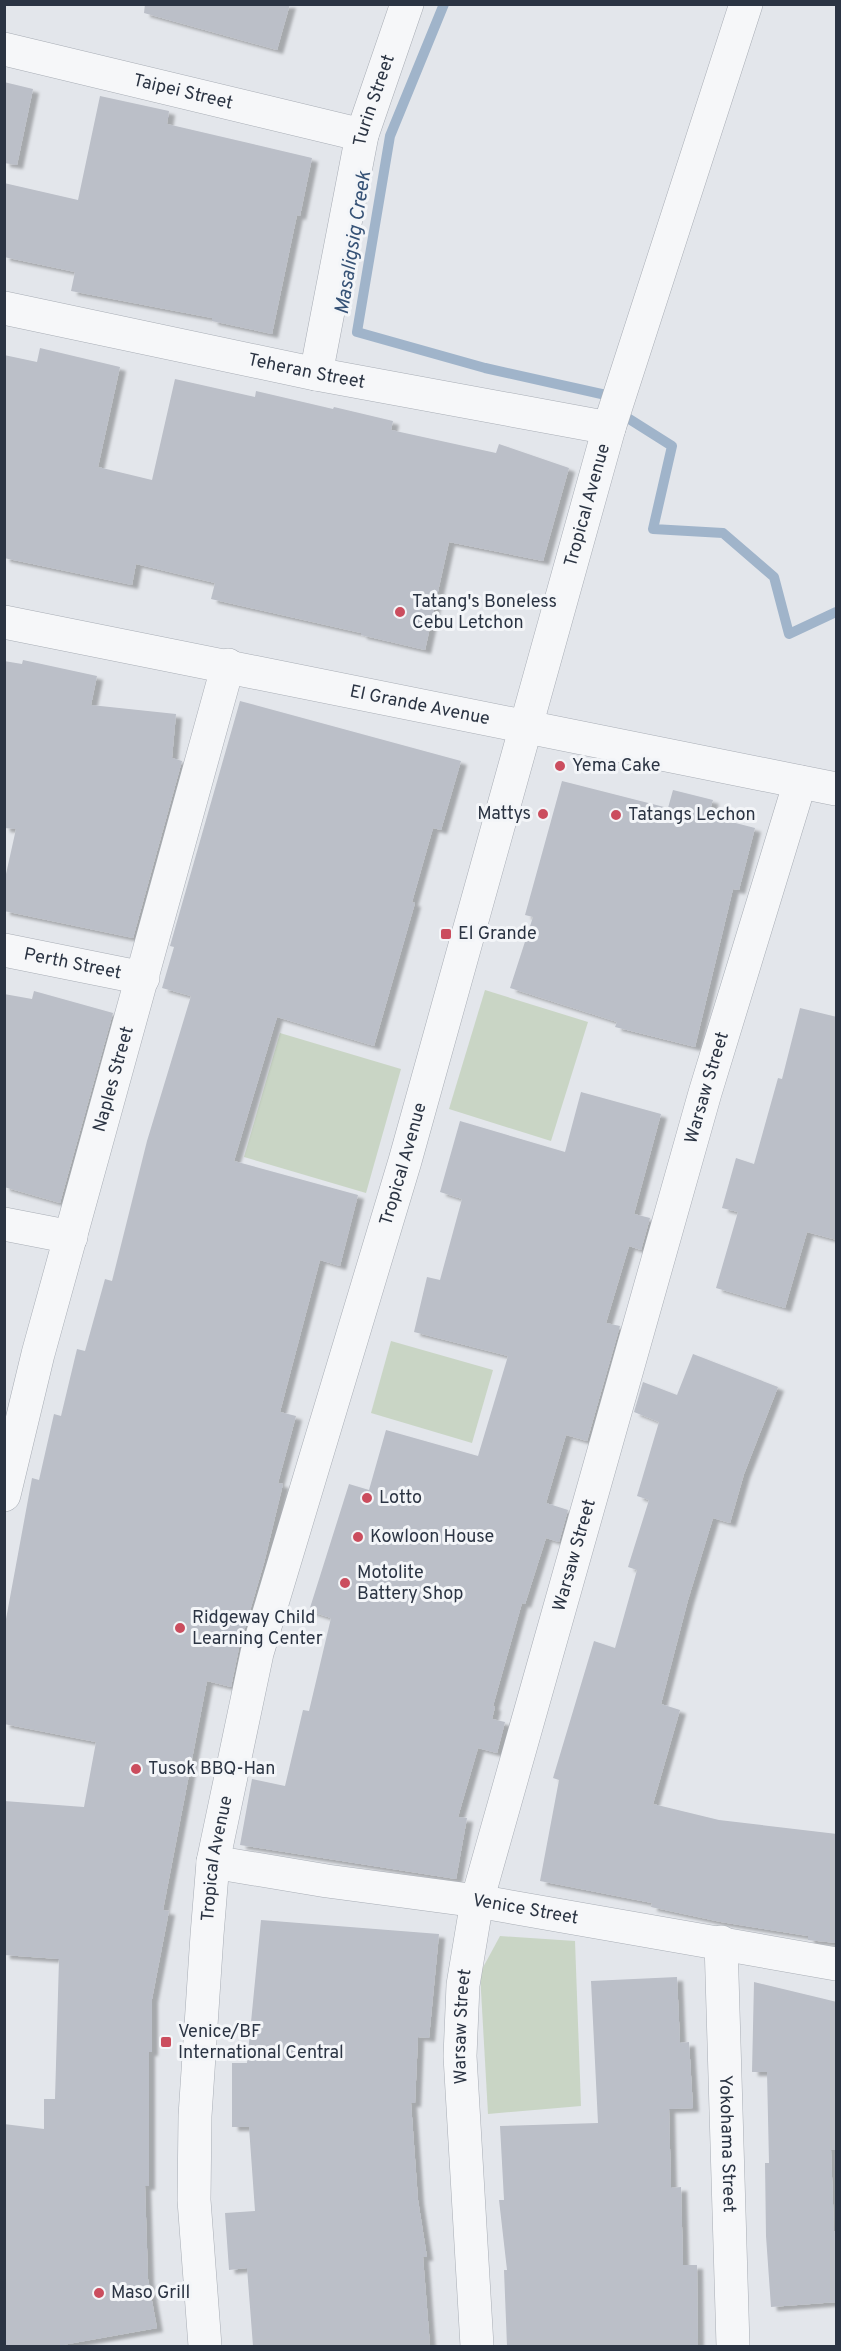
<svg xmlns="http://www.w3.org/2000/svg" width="841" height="2351" font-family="Overpass,sans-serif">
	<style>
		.green { fill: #c9d5c5 }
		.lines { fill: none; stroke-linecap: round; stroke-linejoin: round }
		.stream { stroke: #a0b4ca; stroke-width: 10 }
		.building { fill: #bbbfc8; filter: url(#shadow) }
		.minor-casing { stroke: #a8adb5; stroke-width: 34 }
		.minor { stroke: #f6f7f9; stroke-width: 33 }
		.poi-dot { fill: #cb4d5e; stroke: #f3f5f8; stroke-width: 2 }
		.labels { text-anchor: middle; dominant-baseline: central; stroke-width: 6; stroke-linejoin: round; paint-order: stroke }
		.street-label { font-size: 18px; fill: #2b3443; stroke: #f3f5f8 }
		.poi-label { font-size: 18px; fill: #2b3443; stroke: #f3f5f8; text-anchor: start }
		.water-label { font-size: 20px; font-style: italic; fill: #365276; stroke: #f3f5f8 }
	</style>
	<defs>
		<filter id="shadow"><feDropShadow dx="6" dy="4" stdDeviation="1.5" flood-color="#0004"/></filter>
	</defs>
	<rect width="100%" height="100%" fill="#e3e6eb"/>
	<!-- green -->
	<g class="green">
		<path d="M 485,990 L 588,1022 L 551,1141 L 449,1109 Z"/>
		<path d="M 280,1033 L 401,1069 L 366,1193 L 244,1157 Z"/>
		<path d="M 391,1341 L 493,1370 L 472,1443 L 371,1413 Z"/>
		<path d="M 500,1936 L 575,1941 L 581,2106 L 488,2114 L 480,1973 Z"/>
	</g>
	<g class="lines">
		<!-- stream -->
		<path class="stream" d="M 444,4 L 390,136 L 357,332 L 485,368 L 606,395 L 615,410 L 672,446 L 653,529 L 723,533 L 774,577 L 789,634 L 836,612"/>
	</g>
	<!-- building -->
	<g class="building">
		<path d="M 145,4 L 290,4 L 277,50 L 144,13 Z"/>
		<path d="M 4,82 L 33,89 L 17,165 L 4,163 Z"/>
		<path d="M 100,96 L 169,111 L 167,124 L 312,158 L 300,216 L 297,215 L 272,334 L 212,321 L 212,318 L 71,291 L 75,272 L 4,257 L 4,183 L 78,200 Z"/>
		<path d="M 40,348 L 120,367 L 98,467 L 152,480 L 175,379 L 255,397 L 256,391 L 333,409 L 334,407 L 393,421 L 391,430 L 496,453 L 499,444 L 569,468 L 543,561 L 449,542 L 425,650 L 361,635 L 361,633 L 211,599 L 215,583 L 136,564 L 132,585 L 4,558 L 4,355 L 37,362 Z"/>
		<path d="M 23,660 L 97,676 L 91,705 L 176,714 L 172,758 L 182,761 L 133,938 L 4,911 L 4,883 L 16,829 L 4,828 L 4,661 L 22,664 Z"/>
		<path d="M 240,701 L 461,761 L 441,830 L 433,828 L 412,902 L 415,903 L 374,1046 L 277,1017 L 234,1161 L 358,1195 L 340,1266 L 320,1260 L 280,1412 L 296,1416 L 278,1483 L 283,1484 L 264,1563 L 239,1648 L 231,1687 L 207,1681 L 163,1910 L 169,1911 L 152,1999 L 152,2052 L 149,2052 L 149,2186 L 145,2186 L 148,2279 L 157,2328 L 57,2346 L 4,2346 L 4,2124 L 44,2129 L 44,2099 L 55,2099 L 59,1959 L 4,1955 L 4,1801 L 84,1807 L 96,1742 L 4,1724 L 4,1630 L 32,1478 L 39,1480 L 54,1414 L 61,1416 L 77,1349 L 85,1351 L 105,1279 L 112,1281 L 147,1141 L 191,996 L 162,988 L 174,947 L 170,946 Z"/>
		<path d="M 562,781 L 668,808 L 673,790 L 713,800 L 708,816 L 755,828 L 739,890 L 733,889 L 695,1047 L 615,1027 L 617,1022 L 510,988 L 533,917 L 525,915 Z"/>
		<path d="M 34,991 L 113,1013 L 60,1203 L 4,1187 L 4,994 L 32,999 Z"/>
		<path d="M 800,1008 L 837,1017 L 837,1240 L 807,1232 L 785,1308 L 716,1288 L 738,1212 L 722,1208 L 736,1158 L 754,1164 L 778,1078 L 782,1079 Z"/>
		<path d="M 581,1092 L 661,1114 L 634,1214 L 650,1218 L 641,1250 L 629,1246 L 606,1323 L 620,1326 L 587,1441 L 566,1435 L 546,1503 L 568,1510 L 559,1542 L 546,1538 L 525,1604 L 522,1603 L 493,1706 L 495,1707 L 492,1719 L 505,1722 L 497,1753 L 478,1748 L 458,1817 L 467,1818 L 456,1879 L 240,1845 L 252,1779 L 285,1786 L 303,1710 L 309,1711 L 331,1618 L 309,1611 L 349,1484 L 369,1490 L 386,1430 L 478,1456 L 508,1356 L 414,1332 L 427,1277 L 440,1280 L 462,1199 L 440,1192 L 460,1121 L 565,1152 Z"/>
		<path d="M 693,1354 L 778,1387 L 744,1474 L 730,1523 L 713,1518 L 688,1600 L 661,1704 L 680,1710 L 653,1804 L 719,1820 L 837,1834 L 837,1943 L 808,1940 L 808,1936 L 721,1922 L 651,1907 L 652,1903 L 540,1881 L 559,1780 L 553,1778 L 594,1641 L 615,1648 L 637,1570 L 628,1567 L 649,1500 L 637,1496 L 659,1422 L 634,1412 L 643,1382 L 677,1395 Z"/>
		<path d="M 261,1920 L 439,1934 L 429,2038 L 418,2037 L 415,2103 L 411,2103 L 418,2200 L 427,2257 L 423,2257 L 430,2346 L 253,2346 L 247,2268 L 229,2270 L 225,2213 L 255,2211 L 249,2127 L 232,2127 L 232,2063 L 247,2063 Z"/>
		<path d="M 677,1977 L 680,2043 L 689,2042 L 693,2108 L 669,2109 L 671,2188 L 681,2187 L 683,2265 L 697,2265 L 698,2346 L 507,2346 L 504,2270 L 507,2270 L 499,2200 L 504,2200 L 500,2126 L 598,2123 L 591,1981 Z"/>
		<path d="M 754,1982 L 837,2002 L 837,2150 L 831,2150 L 834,2231 L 837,2231 L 837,2302 L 771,2307 L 766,2236 L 765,2163 L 769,2163 L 767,2072 L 752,2072 Z"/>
	</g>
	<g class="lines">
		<defs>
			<g id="minor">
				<path id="s1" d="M 4,49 L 362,135"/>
				<path id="s2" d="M 4,308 L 316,374 L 609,428"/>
				<path id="s3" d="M 316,374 L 362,135 L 407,4"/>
				<path id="s4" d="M 4,622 L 836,789"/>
				<path id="s5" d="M 4,950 L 143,978"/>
				<path d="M 4,1224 L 71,1237"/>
				<path id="s6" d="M 4,1495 L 38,1354 L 228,665"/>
				<path id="s7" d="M 213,1862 L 327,1881 L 477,1901 L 836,1964"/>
				<path id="s8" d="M 721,1942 L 733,2346"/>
				<path id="s9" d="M 205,2346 L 194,2200 L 195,2116 L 207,1935 L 213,1862 L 257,1653 L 405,1161 L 609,428 L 746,4"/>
				<path id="s10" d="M 477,2346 L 460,2056 L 463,1985 L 477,1901 L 705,1093 L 800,782"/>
			</g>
		</defs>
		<!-- minor casing -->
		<use href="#minor" class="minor-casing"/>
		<!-- minor -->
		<use href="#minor" class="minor"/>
	</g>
	<!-- markers -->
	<g class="poi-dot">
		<circle cx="400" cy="612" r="6"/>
		<circle cx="560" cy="766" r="6"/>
		<circle cx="543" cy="814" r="6"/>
		<circle cx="616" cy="815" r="6"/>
		<rect x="440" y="928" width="12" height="12" rx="3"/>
		<circle cx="367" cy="1498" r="6"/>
		<circle cx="358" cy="1537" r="6"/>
		<circle cx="345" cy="1583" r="6"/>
		<circle cx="180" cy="1628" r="6"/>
		<circle cx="136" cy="1769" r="6"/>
		<rect x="160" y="2036" width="12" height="12" rx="3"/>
		<circle cx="99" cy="2293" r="6"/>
	</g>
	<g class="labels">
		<!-- street labels -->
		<g class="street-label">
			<text stroke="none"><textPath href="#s1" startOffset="184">Taipei Street</textPath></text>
			<text stroke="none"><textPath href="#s3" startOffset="280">Turin Street</textPath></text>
			<text stroke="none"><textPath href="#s2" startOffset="309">Teheran Street</textPath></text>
			<text stroke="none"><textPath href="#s9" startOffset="1893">Tropical Avenue</textPath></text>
			<text stroke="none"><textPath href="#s4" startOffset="424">El Grande Avenue</textPath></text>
			<text stroke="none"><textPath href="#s5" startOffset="70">Perth Street</textPath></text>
			<text stroke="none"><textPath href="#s6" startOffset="430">Naples Street</textPath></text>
			<text stroke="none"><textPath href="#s10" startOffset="1292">Warsaw Street</textPath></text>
			<text stroke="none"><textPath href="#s9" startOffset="1209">Tropical Avenue</textPath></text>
			<text stroke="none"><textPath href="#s10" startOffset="806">Warsaw Street</textPath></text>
			<text stroke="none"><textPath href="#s9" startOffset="489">Tropical Avenue</textPath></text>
			<text stroke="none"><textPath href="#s7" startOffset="316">Venice Street</textPath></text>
			<text stroke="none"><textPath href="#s10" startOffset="320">Warsaw Street</textPath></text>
			<text stroke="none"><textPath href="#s8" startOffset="202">Yokohama Street</textPath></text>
		</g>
		<!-- poi labels -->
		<g class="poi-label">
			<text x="412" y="602">Tatang's Boneless<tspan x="412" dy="21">Cebu Letchon</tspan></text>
			<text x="572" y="766">Yema Cake</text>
			<text x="531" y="814" text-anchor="end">Mattys</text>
			<text x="628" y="815">Tatangs Lechon</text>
			<text x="458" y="934">El Grande</text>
			<text x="379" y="1498">Lotto</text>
			<text x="370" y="1537">Kowloon House</text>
			<text x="357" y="1573">Motolite<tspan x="357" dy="21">Battery Shop</tspan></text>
			<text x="192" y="1618">Ridgeway Child<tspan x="192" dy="21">Learning Center</tspan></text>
			<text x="148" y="1769">Tusok BBQ-Han</text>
			<text x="178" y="2032">Venice/BF<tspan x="178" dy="21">International Central</tspan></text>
			<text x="111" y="2293">Maso Grill</text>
		</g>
		<!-- water labels -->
		<g class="water-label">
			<text transform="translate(354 243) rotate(-81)">Masaligsig Creek</text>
		</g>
	</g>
	<!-- border -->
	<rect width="841" height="2351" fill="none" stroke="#2b3443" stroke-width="12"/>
</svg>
